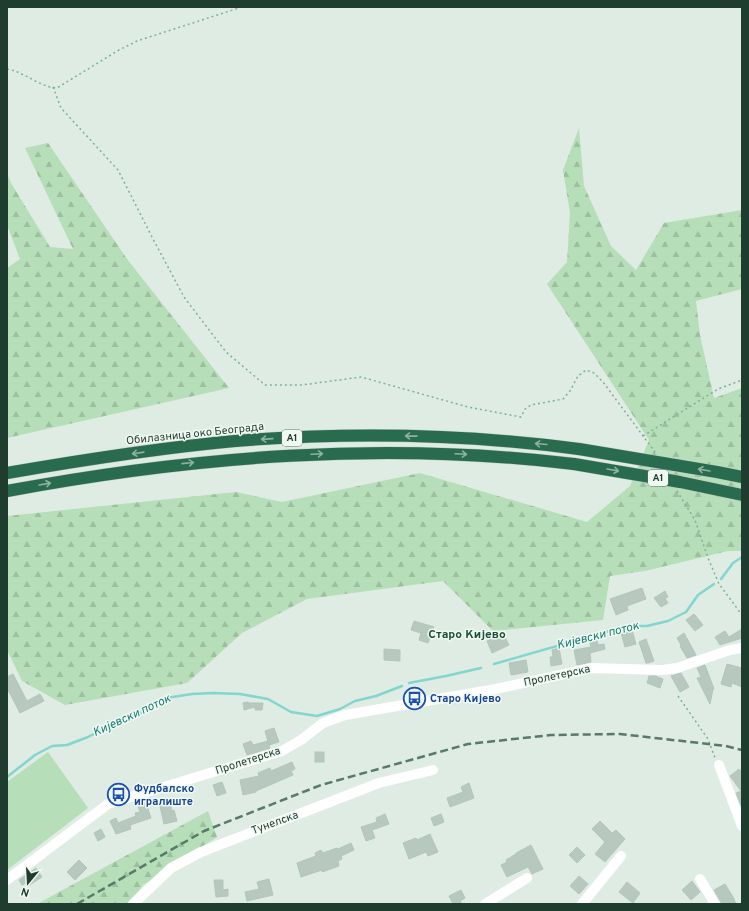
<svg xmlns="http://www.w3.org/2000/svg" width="749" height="911" font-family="Overpass,sans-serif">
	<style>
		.forest { fill: url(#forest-firs) }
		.garden { fill: #b6deb8 }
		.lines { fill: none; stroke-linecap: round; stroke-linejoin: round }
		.stream { stroke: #83d5cf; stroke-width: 2.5 }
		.building { fill: #b7c9be; stroke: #b1c6b9 }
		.highway-casing { stroke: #c0c9c4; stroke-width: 13 }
		.path { stroke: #7db195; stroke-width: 1.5; stroke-dasharray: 2 3; stroke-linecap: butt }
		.minor { stroke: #fff; stroke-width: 10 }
		.highway { stroke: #296b4e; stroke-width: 12 }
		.rail { stroke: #597969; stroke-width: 2.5; stroke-dasharray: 8 4; stroke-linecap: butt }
		.highway-bridge-casing { stroke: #c0c9c4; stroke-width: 13; stroke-linecap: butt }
		.highway-bridge { stroke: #296b4e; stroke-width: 12 }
		.oneway { stroke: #8cb2a0 }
		.labels { text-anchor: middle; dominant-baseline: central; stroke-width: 3; stroke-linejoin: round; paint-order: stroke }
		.shield { fill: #f0f8f2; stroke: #5e7569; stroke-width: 1 }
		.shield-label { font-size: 10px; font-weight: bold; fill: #1f3d2e }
		.street-label { font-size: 11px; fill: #1f3d2e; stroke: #f0f8f2 }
		.transit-label { font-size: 11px; font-weight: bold; fill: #164399; stroke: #f0f8f2; text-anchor: start }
		.neighbourhood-label { font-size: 12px; font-weight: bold; fill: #1a5036; stroke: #f0f8f2 }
		.water-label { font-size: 12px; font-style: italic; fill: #167c76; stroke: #f0f8f2 }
	</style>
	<defs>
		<pattern id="forest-firs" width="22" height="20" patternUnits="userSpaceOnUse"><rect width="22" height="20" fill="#b6deb8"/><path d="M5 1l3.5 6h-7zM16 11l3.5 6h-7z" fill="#9cbf9e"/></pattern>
	</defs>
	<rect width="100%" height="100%" fill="#dfece3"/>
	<!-- forest -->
	<g class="forest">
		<path d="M 579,128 L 584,186 L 611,246 L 636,270 L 664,223 L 742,210 L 742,289 L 696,301 L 700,335 L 714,398 L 742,388 L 742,551 L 728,551 L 645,571 L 610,576 L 603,620 L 493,631 L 443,581 L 307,599 L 242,633 L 187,683 L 65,705 L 22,681 L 7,650 L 7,516 L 236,492 L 282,502 L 420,473 L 587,522 L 630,486 L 649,440 L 547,284 L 567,262 L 570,213 L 563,170 Z"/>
		<path d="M 48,143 L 127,259 L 229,388 L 7,438 L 7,268 L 20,259 L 7,225 L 7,173 L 11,183 L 50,247 L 73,249 L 25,148 Z"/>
		<path d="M 208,811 L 217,837 L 143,885 L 128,904 L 37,904 Z"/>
	</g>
	<!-- garden -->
	<path class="garden" d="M 48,752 L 88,808 L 7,870 L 7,782 Z"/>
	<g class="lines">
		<!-- stream -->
		<g class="stream">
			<path d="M 721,579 L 733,563 L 742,557"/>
			<path d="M 494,664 L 627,626 L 647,626 L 668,621 L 686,612 L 698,595 L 714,584"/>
			<path d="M 409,683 L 446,676 L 481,668"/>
			<path d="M 7,777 L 35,755 L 52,746 L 67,745 L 88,737 L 119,721 L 146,711 L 166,698 L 192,694 L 213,693 L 240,694 L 268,699 L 291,712 L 317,716 L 340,709 L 355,701 L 376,696 L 402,686"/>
		</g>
	</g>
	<!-- building -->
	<g class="building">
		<path d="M 642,588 L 646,599 L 627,606 L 628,610 L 616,615 L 610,599 Z"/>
		<path d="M 665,591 L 668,597 L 665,598 L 668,603 L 661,607 L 654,598 Z"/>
		<path d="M 694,614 L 703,625 L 695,631 L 686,620 Z"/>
		<path d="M 414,621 L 434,627 L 428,643 L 419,640 L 421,633 L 411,630 Z"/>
		<path d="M 742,629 L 742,638 L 720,645 L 715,637 L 725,631 L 729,637 Z"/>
		<path d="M 632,630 L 636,644 L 625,647 L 621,633 Z"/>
		<path d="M 503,633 L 509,645 L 492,653 L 487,641 Z"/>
		<path d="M 684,633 L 696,655 L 687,658 L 680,646 L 681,645 L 677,638 Z"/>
		<path d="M 596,637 L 598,645 L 604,644 L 605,649 L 590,653 L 591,662 L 577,665 L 574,650 L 591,647 L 589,639 Z"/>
		<path d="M 646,639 L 654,661 L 648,663 L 646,663 L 639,642 Z"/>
		<path d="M 559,648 L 562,664 L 551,666 L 550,657 L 553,657 L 552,650 Z"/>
		<path d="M 384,649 L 400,650 L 400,661 L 384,660 Z"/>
		<path d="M 526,660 L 528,672 L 511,675 L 509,663 Z"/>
		<path d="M 727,664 L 742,668 L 742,687 L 732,683 L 731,687 L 721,684 Z"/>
		<path d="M 705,665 L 714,689 L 713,689 L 710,704 L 697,678 L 701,677 L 697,668 Z"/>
		<path d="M 681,673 L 689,687 L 680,692 L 671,676 Z"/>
		<path d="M 13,674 L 27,701 L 40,694 L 44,701 L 20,713 L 7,688 L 7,677 Z"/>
		<path d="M 649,676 L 655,676 L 663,679 L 660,688 L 647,683 Z"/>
		<path d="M 248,702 L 249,703 L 263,703 L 262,710 L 255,710 L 255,707 L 244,710 L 243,703 Z"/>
		<path d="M 274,728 L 279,742 L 269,745 L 265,731 Z"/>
		<path d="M 251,741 L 253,745 L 268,741 L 270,748 L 247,755 L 243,744 Z"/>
		<rect x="315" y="752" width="9" height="10"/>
		<path d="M 292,762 L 295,769 L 291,771 L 293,775 L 256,791 L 256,792 L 243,795 L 240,780 L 259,776 L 258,773 L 270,768 L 271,771 Z"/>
		<path d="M 739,769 L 742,773 L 742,808 L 736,793 L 741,791 L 730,776 Z"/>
		<path d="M 222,782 L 226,793 L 217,796 L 213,785 Z"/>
		<path d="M 469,783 L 474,798 L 450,807 L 447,798 L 463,792 L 461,787 Z"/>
		<path d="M 169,800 L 172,811 L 174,810 L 177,821 L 164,824 L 159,802 Z"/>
		<path d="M 146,803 L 151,818 L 130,825 L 131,829 L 116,834 L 110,821 L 116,818 L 118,823 L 136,816 L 135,813 L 140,812 L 138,806 Z"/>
		<path d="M 385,814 L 389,824 L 372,830 L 375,838 L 366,841 L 361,827 L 377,822 L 376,818 Z"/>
		<path d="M 441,814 L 444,822 L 434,826 L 431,818 Z"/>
		<path d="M 600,821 L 612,833 L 616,830 L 625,839 L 605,862 L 595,854 L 605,842 L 592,829 Z"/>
		<path d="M 101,829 L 105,837 L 98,841 L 94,833 Z"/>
		<path d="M 430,834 L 438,852 L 428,856 L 426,852 L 409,859 L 403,843 L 416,838 L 417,840 Z"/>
		<path d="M 351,843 L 354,850 L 341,856 L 342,859 L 338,861 L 339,866 L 322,872 L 322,870 L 301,877 L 297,863 L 316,856 L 315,853 L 321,850 L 323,853 L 337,848 L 338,849 Z"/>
		<path d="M 531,845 L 543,869 L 532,874 L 528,867 L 507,877 L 501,865 L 507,862 L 506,860 L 516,854 L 516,853 Z"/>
		<path d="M 577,847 L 585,855 L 577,863 L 569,855 Z"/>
		<path d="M 79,860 L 87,868 L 75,880 L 67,872 Z"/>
		<path d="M 36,868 L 42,877 L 28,886 L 26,883 L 22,885 L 19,880 Z"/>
		<path d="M 579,876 L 588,884 L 579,894 L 570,886 Z"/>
		<path d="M 269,879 L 273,895 L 247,901 L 245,892 L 259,889 L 257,882 Z"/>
		<path d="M 214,880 L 223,880 L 223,890 L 228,889 L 228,896 L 216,897 Z"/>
		<path d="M 692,881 L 700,892 L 691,900 L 682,890 Z"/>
		<path d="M 627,882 L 640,893 L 633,903 L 619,892 Z"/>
		<path d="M 725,884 L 733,897 L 736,904 L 722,904 L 714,890 Z"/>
		<path d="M 461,890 L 465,898 L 460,901 L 462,904 L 453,904 L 449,896 Z"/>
	</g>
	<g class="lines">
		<defs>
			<g id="highway">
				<path d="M 7,473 C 82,460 158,448 235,441 C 349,432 465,434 579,449"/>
				<path d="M 7,491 C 195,456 384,441 574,464"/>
			</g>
		</defs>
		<!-- highway casing -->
		<use href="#highway" class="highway-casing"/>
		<!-- path -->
		<g class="path">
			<path d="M 7,69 C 25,72 39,87 57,88 L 119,50 L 137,41 L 242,7"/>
			<path d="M 53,87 L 61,108 L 118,170 L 153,239 L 184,297 L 226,352 L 265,385 L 302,385 L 361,377 L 468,407 L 521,417 L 525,409 L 531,405 L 563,399 L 570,391 L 578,376 L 586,370 L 594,373 L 603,382 L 655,452"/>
			<path d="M 643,436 L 718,389 L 742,380"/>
			<path d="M 677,491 L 695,520 L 708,558 L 719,584 L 742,615"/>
			<path d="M 678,696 L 708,739 L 715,758"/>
		</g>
		<!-- minor -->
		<g class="minor">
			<path d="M 719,765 L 742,826"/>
			<path d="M 700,879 L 715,904"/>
			<path d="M 7,880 L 108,804 L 282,751 L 301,740 L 323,723 L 345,715 L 496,689 L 592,668 L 662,670 L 677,668 L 730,650 L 742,648"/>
			<path d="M 133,904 L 171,868 L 201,852 L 379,783 L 433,770"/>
			<path d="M 485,904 L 527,878"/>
			<path d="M 582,904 L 621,856"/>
		</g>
		<!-- highway -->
		<use href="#highway" class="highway"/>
		<!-- rail -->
		<path class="rail" d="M 77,904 L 204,831 L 321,785 L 468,744 L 551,735 L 620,734 L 726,746 L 742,750"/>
		<defs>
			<g id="highway-bridge">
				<path d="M 579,449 L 717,472 L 742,477"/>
				<path d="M 574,464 L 680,482 L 742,495"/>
			</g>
		</defs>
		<!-- highway-bridge casing -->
		<use href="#highway-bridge" class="highway-bridge-casing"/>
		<!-- highway-bridge -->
		<use href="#highway-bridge" class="highway-bridge"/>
	</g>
	<!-- one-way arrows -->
	<defs><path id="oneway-shaft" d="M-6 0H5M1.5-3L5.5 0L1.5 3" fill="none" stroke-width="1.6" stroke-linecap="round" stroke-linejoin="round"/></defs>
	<g class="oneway">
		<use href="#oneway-shaft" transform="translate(411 436) rotate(-179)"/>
		<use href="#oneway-shaft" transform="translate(267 439) rotate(176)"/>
		<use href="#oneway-shaft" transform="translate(541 444) rotate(-175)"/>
		<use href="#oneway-shaft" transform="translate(138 453) rotate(172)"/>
		<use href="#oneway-shaft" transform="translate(317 454) rotate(-3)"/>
		<use href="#oneway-shaft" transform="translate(461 454) rotate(3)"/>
		<use href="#oneway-shaft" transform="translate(188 463) rotate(-6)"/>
		<use href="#oneway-shaft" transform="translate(613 470) rotate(10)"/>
		<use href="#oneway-shaft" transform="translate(704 470) rotate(-170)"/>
		<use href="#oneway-shaft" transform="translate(45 484) rotate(-10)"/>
	</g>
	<!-- icons -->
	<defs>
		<symbol id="bus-ring" viewBox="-11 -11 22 22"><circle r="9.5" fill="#f0f8f2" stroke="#1a4fb4" stroke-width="1.5"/><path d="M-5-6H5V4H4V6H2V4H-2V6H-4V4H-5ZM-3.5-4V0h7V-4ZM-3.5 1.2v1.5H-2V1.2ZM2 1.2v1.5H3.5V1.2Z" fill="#1a4fb4"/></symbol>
	</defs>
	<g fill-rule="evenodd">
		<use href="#bus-ring" x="402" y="686" width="25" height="25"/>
		<use href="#bus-ring" x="106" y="782" width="25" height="25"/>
	</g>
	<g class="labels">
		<!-- shield labels -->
		<g class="shield">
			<rect x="282" y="430" width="20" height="16" rx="3"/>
			<rect x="648" y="470" width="20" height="16" rx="3"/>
		</g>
		<g class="shield-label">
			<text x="292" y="438">A1</text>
			<text x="658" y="478">A1</text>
		</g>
		<!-- street labels -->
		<g class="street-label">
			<text transform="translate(195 434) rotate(-6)">Обилазница око Београда</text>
			<text transform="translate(557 676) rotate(-12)">Пролетерска</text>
			<text transform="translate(248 761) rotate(-18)">Пролетерска</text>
			<text transform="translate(275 823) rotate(-20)">Тунелска</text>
		</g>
		<!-- transit labels -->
		<g class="transit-label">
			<text x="430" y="699">Старо Кијево</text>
			<text x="134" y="789">Фудбалско<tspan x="134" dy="13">игралиште</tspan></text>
		</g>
		<!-- neighbourhood labels -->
		<g class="neighbourhood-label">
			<text x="467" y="635">Старо Кијево</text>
		</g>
		<!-- water labels -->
		<g class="water-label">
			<text transform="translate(598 636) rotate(-14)">Кијевски поток</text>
			<text transform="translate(132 716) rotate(-25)">Кијевски поток</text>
		</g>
	</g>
	<!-- border -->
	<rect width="749" height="911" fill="none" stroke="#1f3d2e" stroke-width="16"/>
	<!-- north arrow -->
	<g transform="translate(28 883) rotate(198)" stroke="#f0f8f2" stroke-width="3" paint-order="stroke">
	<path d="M0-3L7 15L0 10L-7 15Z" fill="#1f3d2e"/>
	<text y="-6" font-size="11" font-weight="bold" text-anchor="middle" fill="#1f3d2e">N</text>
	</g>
</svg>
